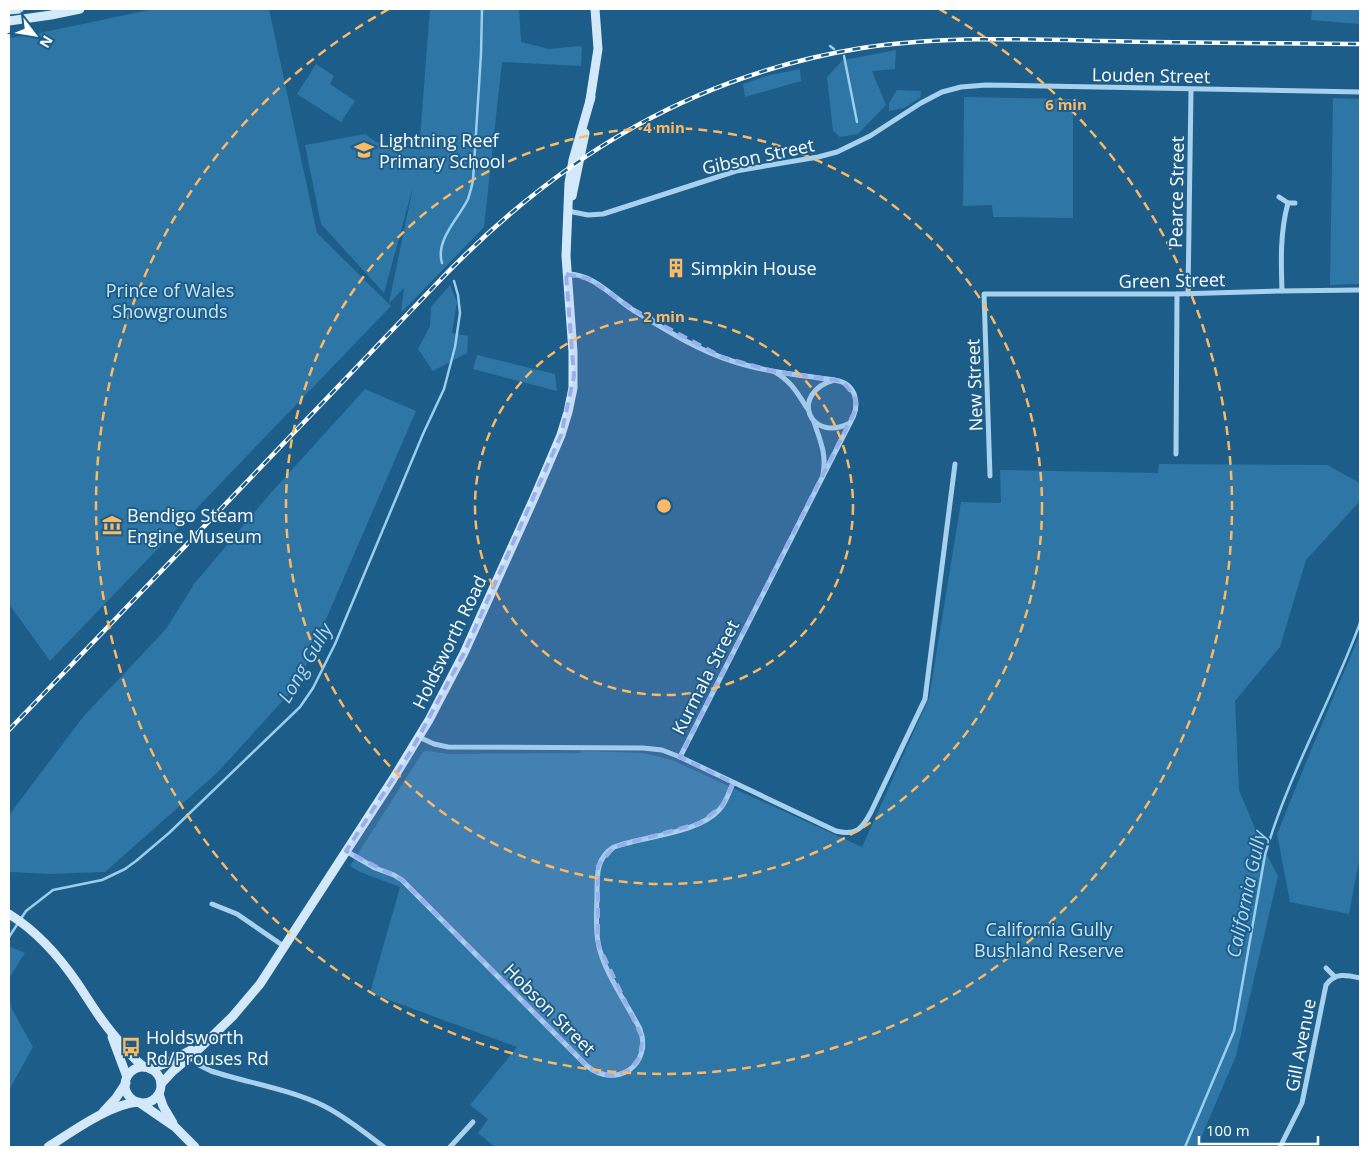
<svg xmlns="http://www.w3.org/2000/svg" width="1369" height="1156" font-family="'Open Sans',sans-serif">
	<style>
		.green { fill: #2d76a5 }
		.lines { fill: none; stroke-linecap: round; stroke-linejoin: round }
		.stream { stroke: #9aceee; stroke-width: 2.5 }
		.street { stroke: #a7d1ec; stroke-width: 5 }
		.secondary { stroke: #d3e9f9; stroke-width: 9 }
		.rail-casing { stroke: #fff; stroke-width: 4.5 }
		.rail { stroke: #1d5d89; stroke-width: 2.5; stroke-dasharray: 8; stroke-linecap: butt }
		.marked { fill: #99afed; fill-opacity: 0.2; stroke: #99afed; stroke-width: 4; stroke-dasharray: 10 6; stroke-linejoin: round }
		.ring { fill: none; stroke: #fcb965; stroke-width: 2.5; stroke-dasharray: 9 6 }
		.labels { text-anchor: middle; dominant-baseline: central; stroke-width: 4; stroke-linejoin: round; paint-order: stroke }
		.street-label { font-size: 18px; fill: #fff; stroke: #1d5d89 }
		.poi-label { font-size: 18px; fill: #fff; stroke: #1d5d89; text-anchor: start }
		.park-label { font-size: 18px; fill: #cce7f9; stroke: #1d5d89 }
		.water-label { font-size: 19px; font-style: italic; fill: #b3daf3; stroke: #1d5d89 }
		.centre { fill: #fcb965; stroke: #1d5d89; stroke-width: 2.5 }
		.ring-label { font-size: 15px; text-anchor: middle; font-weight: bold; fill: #fcb965; stroke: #1d5d89; stroke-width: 4; stroke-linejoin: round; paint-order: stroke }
	</style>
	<rect width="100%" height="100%" fill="#1d5d89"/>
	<!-- green -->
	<g class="green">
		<path d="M 154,9 L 269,9 L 317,233 L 391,306 L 50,661 L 9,604 L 9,38 L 30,35 Z"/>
		<path d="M 430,9 L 519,9 L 521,42 L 549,49 L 579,46 L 582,47 L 581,66 L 502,62 L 484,227 L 401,313 L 404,288 L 389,303 L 413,187 L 384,293 L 321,224 L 305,145 L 365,134 L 376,142 L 419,150 Z"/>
		<path d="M 1312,9 L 1360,9 L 1360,24 L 1311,20 Z"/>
		<path d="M 896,50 L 895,69 L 872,71 L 886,105 L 858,134 L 840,137 L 833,131 L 827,77 L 843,60 Z"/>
		<path d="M 316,64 L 334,76 L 330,84 L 355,101 L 341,122 L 297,94 Z"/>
		<path d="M 800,69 L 801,81 L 745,97 L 743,84 L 766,76 Z"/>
		<path d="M 897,90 L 921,91 L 920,98 L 904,108 L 889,111 L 889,103 Z"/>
		<path d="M 964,97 L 1073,99 L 1073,218 L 993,217 L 992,205 L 963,206 Z"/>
		<path d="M 1333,98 L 1360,99 L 1360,284 L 1330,285 Z"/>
		<path d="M 450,285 L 457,302 L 452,333 L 468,336 L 467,353 L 433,371 L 418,349 L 430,326 L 431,307 Z"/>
		<path d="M 477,355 L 555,374 L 557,391 L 473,369 Z"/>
		<path d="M 365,389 L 416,411 L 298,684 L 217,773 L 105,872 L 49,874 L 10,872 L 9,862 L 9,815 L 83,717 L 166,629 L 194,584 L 269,495 Z"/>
		<path d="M 1159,464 L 1327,465 L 1360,483 L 1360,501 L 1306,560 L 1280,647 L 1235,701 L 1239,790 L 1262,845 L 1278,876 L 1236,1056 L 1197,1147 L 495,1147 L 478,1133 L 488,1119 L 470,1105 L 517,1047 L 370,993 L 400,887 L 360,872 L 350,866 L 423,752 L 428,751 L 449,754 L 580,753 L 581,751 L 642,753 L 672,760 L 862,847 L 929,698 L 961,502 L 1001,503 L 1000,470 L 1158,473 Z"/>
		<path d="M 1360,634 L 1360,856 L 1349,914 L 1290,902 L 1277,834 L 1309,755 Z"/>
		<path d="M 9,946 L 25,953 L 9,978 Z"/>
		<path d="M 9,998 L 12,1009 L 33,1047 L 9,1090 Z"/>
	</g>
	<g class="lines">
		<!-- stream -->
		<g class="stream">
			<path d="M 830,46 L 834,49"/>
			<path d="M 844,56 L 857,122"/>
			<path d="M 442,263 C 435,240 459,218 468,199 C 470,193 472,186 473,180 L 481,54 L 482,9"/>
			<path d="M 9,937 L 26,911 L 53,890 L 102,880 L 125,869 L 136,861 L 169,833 L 300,707 L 313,688 L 335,644 L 423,434 L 444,389 L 455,347 L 460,313 L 458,295 L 454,281"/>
			<path d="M 1185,1147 L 1234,1031 L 1265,855 C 1288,775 1331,702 1360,623"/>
		</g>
		<!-- street -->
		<g class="street">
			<path d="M 1279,197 L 1288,203 L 1295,203"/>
			<path d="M 568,211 L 588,215 L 603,214 L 736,171 L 818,157 L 837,152 L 870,136 L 921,103 L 942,92 L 961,87 L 986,85 L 1360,92"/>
			<path d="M 567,274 C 592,273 613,297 633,310 C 664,329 697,350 732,361 C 765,372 800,375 834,380"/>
			<path d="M 1282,291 C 1281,261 1280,232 1288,203"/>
			<path d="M 1188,294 L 1191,90"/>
			<path d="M 775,372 C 791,381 798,394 807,408"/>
			<path d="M 834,380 C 857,383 861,405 850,423 C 809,444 789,393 834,380 Z"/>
			<path d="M 814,422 C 820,440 827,455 823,474"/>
			<path d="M 1176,454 L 1177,294"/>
			<path d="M 990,476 L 984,294 L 1177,294 L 1279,291 L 1360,290"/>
			<path d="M 419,737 L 434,744 L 448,747 L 643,748 L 662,750 L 680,757 L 836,831 C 856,836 862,829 871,812 L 925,699 L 955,464"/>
			<path d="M 680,757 L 850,423"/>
			<path d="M 346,851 L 375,868 L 394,875 L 402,880 L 587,1066 C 617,1090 653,1064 640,1029 C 627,1004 602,969 598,942 C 595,925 597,908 597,891 C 597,873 597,857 614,847 C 644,836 697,834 719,810 C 726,803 729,792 733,783"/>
			<path d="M 212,904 L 237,914 L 285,947"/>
			<path d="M 1326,968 L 1335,977"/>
			<path d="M 189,1055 L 199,1065 L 211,1071 C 248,1083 289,1089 324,1106 C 346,1117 365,1133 384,1147"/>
			<path d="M 450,1147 L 473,1122"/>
			<path d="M 1280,1147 L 1302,1103 L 1326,985 C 1335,972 1347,975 1360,978"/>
		</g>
		<!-- secondary -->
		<g class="secondary">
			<path d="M 9,10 L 19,9"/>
			<path d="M 9,21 L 51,15 L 80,9"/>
			<path d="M 590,100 L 598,49 L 595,9"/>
			<path d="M 572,196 L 585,133"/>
			<path d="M 9,914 C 38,932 59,956 78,984 C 92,1005 104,1026 121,1043 C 129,1052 134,1061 145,1067"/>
			<path d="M 112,1037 L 127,1077"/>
			<circle cx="143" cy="1085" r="18"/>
			<path d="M 150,1069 L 167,1063 L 191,1050"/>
			<path d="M 161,1084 L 173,1071 L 201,1047 L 233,1016 L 260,984 L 393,779 L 429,720 L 464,653 L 535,496 L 561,435 L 568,412 L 573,388 L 573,352 L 566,256 L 569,183 L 573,160 L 591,97"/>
			<path d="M 159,1094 L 163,1106 L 173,1123"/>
			<path d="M 140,1103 L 175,1127 L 195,1147"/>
			<path d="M 103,1112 L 116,1098 L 126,1083"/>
			<path d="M 48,1147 C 72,1132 110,1104 138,1102"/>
		</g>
		<defs>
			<path id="rail" d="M 9,730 L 445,275 C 562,155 695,75 862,48 C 942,36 1023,39 1103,41 C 1189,43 1275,43 1360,44"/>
		</defs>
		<!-- rail casing -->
		<use href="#rail" class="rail-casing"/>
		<!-- rail -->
		<use href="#rail" class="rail"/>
	</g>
	<!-- marked area -->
	<path class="marked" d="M 566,274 L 589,279 L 636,311 L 722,357 L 773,371 L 842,381 L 854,395 L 857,407 L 680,757 L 733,783 L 722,806 L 700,823 L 614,847 L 598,866 L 598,944 L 643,1039 L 639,1058 L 630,1070 L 613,1076 L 600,1074 L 587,1066 L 402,880 L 346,851 L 411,751 L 464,653 L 561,435 L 574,376 Z"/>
	<!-- distance rings -->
	<g class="ring">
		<circle cx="664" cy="506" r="189"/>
		<circle cx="664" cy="506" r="378"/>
		<path d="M939 9A568 568 0 1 1 389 9"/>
	</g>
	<!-- icons -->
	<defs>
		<symbol id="school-bare" viewBox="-9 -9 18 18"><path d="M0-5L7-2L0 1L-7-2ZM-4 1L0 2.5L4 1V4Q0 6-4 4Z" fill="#fcb965" stroke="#1d5d89" stroke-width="2.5" paint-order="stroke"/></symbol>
		<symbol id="building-bare" viewBox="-9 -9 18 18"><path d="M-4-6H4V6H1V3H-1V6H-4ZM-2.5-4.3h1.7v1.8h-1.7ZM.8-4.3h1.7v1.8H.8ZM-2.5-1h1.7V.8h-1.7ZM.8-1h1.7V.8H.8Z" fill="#fcb965" stroke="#1d5d89" stroke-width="2.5" paint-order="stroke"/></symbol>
		<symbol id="museum-bare" viewBox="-9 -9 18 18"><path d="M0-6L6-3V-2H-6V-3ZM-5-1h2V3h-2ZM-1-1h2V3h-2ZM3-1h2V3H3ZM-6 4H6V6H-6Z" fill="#fcb965" stroke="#1d5d89" stroke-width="2.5" paint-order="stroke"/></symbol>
		<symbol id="bus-bare" viewBox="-9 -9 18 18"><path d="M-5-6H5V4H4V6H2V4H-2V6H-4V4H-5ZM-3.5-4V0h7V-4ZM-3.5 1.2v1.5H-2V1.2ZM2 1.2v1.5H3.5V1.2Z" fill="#fcb965" stroke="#1d5d89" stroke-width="2.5" paint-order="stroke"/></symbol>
	</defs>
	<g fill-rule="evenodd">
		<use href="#school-bare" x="350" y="136" width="28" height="28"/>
		<use href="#building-bare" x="662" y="254" width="28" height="28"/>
		<use href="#museum-bare" x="98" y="511" width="28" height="28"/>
		<use href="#bus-bare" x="117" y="1033" width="28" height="28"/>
	</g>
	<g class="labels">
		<!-- street labels -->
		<g class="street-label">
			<text transform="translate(1151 75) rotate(1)">Louden Street</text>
			<text transform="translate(758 156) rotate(-12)">Gibson Street</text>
			<text transform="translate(1176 192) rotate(-89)">Pearce Street</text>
			<text transform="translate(1172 280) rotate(-1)">Green Street</text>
			<text transform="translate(974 385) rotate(-92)">New Street</text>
			<text transform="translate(449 642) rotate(-64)">Holdsworth Road</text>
			<text transform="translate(705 677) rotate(-63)">Kurmala Street</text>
			<text transform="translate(550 1009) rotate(45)">Hobson Street</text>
			<text transform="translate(1300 1045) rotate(-79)">Gill Avenue</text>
		</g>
		<!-- poi labels -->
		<g class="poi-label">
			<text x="379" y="140">Lightning Reef<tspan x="379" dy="21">Primary School</tspan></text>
			<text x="691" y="268">Simpkin House</text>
			<text x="127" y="515">Bendigo Steam<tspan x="127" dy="21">Engine Museum</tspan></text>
			<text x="146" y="1037">Holdsworth<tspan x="146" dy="21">Rd/Prouses Rd</tspan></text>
		</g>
		<!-- park labels -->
		<g class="park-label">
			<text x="170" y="290">Prince of Wales<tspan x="170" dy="21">Showgrounds</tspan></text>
			<text x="1049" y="929">California Gully<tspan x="1049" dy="21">Bushland Reserve</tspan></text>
		</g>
		<!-- water labels -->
		<g class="water-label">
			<text transform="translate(305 663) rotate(-60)">Long Gully</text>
			<text transform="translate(1246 894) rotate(-78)">California Gully</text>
		</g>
	</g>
	<circle cx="664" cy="506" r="8" class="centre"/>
	<g class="ring-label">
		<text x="1066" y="110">6 min</text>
		<text x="664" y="133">4 min</text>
		<text x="664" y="322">2 min</text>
	</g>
	<!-- border -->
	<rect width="1369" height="1156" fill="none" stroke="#ffffff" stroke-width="20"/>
	<!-- north arrow -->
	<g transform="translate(35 35) rotate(121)" stroke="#1d5d89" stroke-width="4" paint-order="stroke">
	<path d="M0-4L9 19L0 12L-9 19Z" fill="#ffffff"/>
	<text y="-8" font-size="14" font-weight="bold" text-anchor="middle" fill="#ffffff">N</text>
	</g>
	<!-- scale -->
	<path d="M1199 1136v8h119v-8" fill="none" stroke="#ffffff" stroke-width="2.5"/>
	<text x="1206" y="1136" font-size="15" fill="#ffffff" stroke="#1d5d89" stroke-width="4" paint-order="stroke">100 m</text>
</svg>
